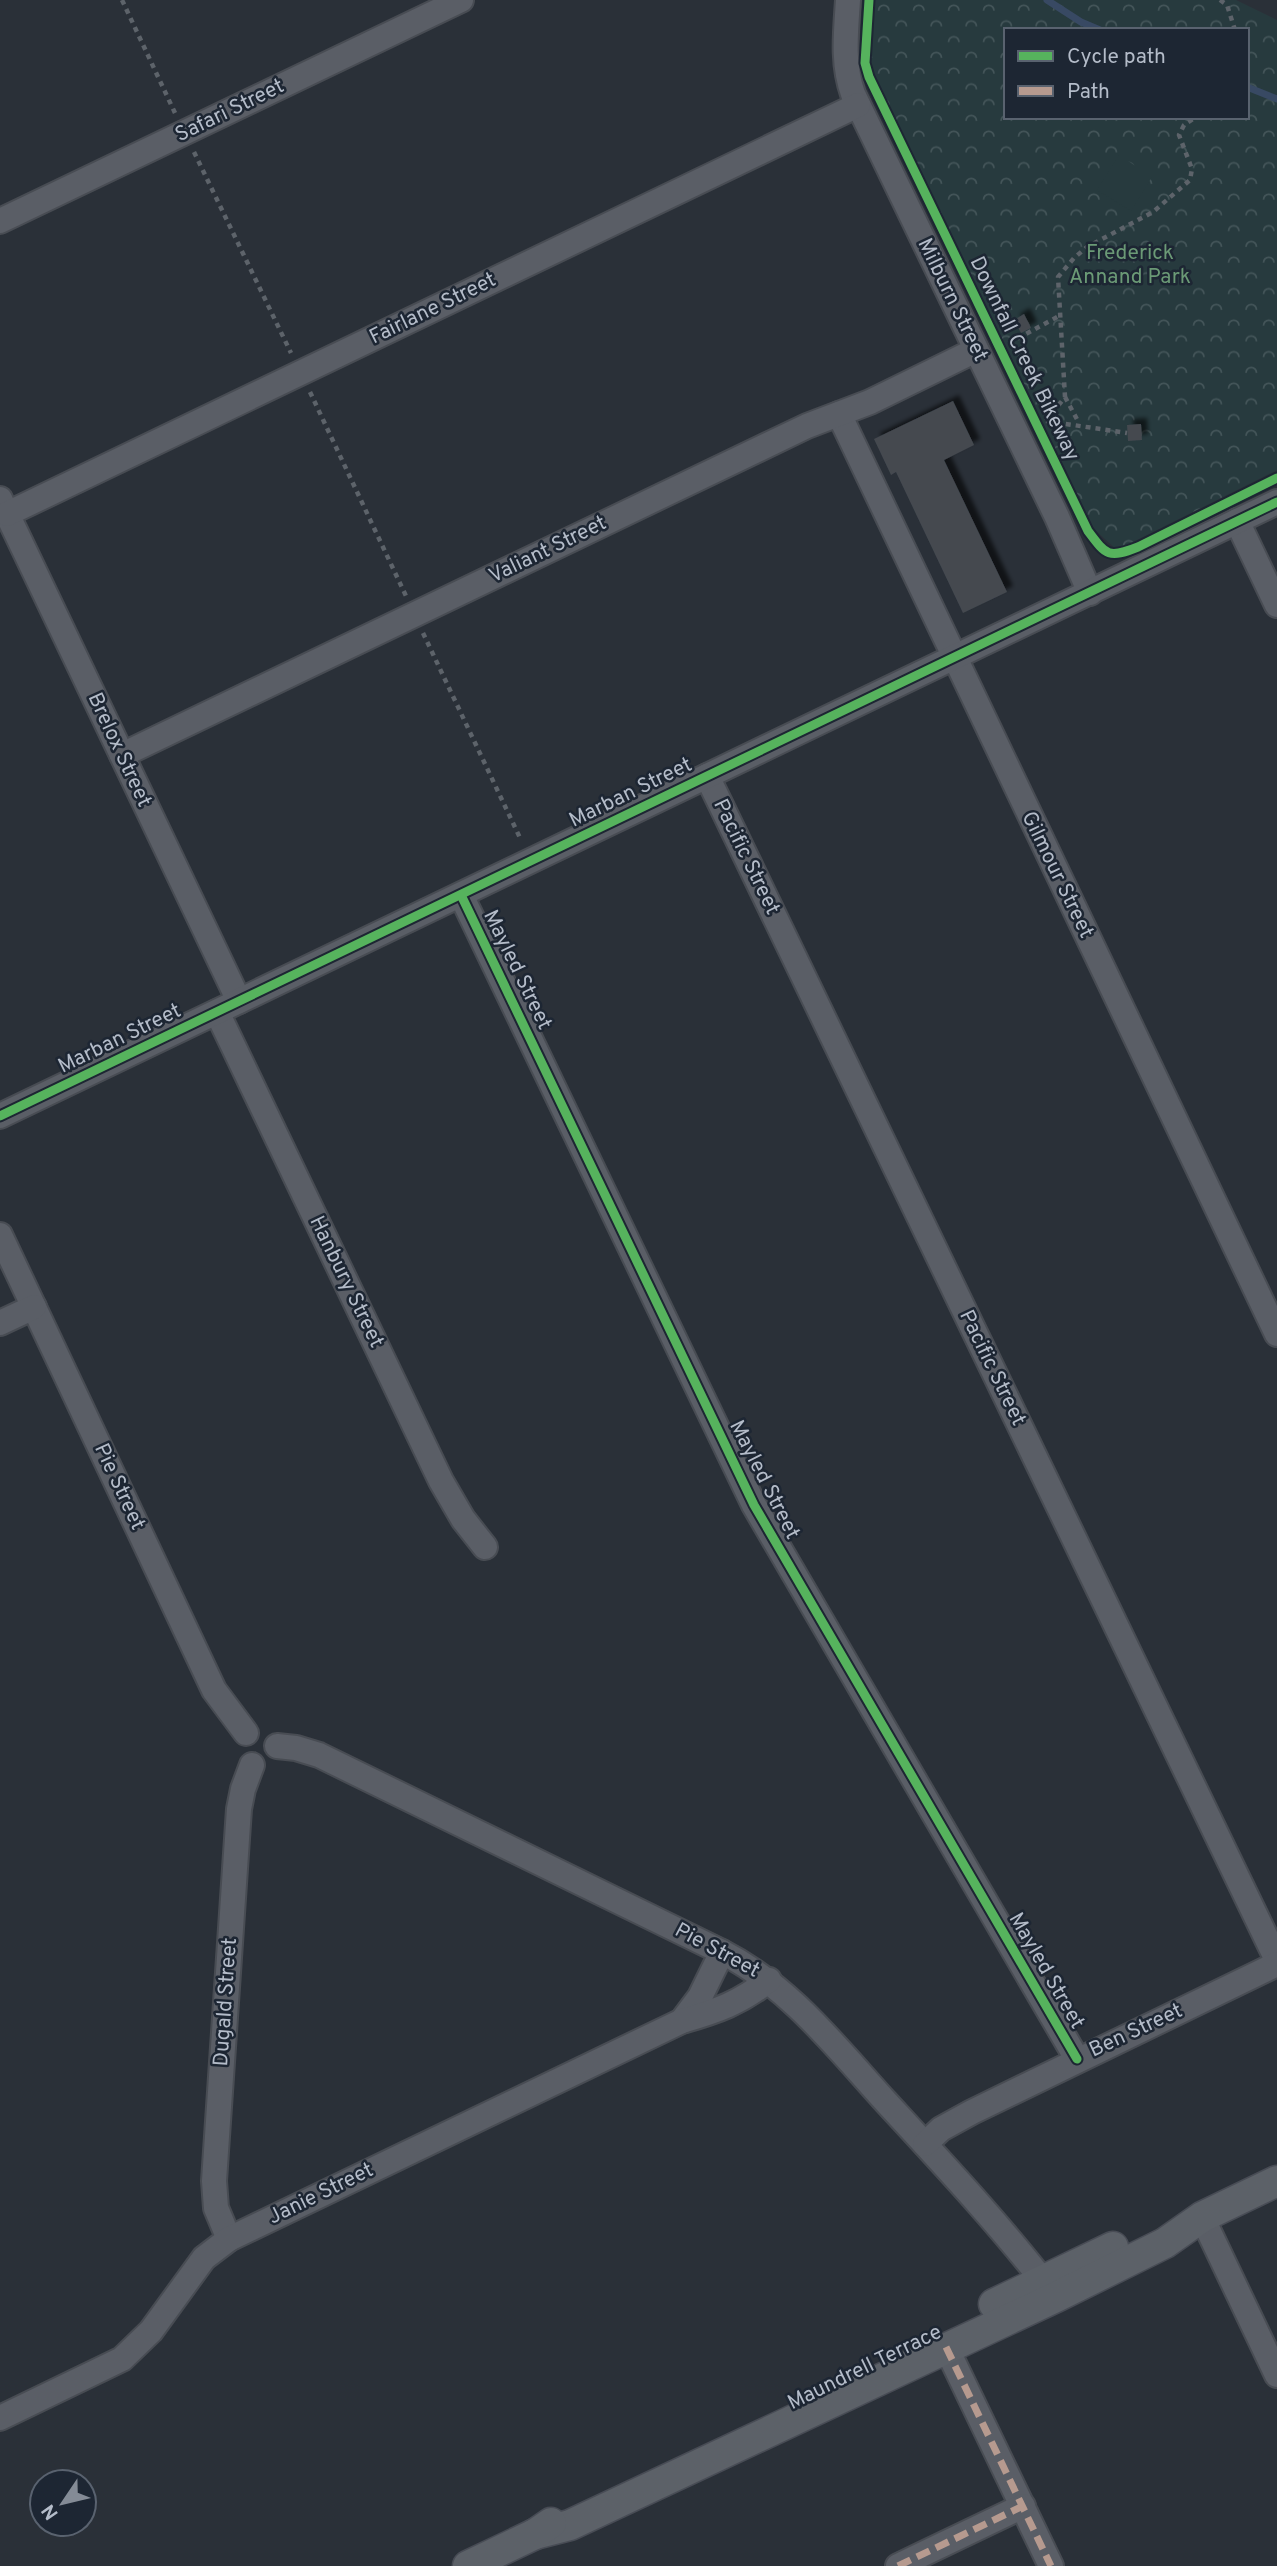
<svg xmlns="http://www.w3.org/2000/svg" width="1277" height="2566" font-family="Overpass,sans-serif">
	<style>
		.park { fill: url(#park-crowns); fill-rule: evenodd }
		.pitch { fill: #273a3e }
		.lines { fill: none; stroke-linecap: round; stroke-linejoin: round }
		.stream { stroke: #384963; stroke-width: 7 }
		.building { fill: #444950; filter: url(#shadow) }
		.minor-casing { stroke: #484c53; stroke-width: 28 }
		.major-casing { stroke: #484c55; stroke-width: 33 }
		.path { stroke: #5d636a; stroke-width: 4.5; stroke-dasharray: 5 5; stroke-linecap: butt }
		.minor { stroke: #5a5e66; stroke-width: 24 }
		.major { stroke: #5c6168; stroke-width: 30 }
		.quiet { stroke: #b69a8f; stroke-width: 7; stroke-dasharray: 14 7; stroke-linecap: butt }
		.cycleway-casing { stroke: #1d2633; stroke-width: 13 }
		.cycleway { stroke: #56b35d; stroke-width: 9 }
		.labels { text-anchor: middle; dominant-baseline: central; stroke-width: 5; stroke-linejoin: round; paint-order: stroke }
		.street-label { font-size: 21px; fill: #b4bcc9; stroke: #1d2633 }
		.park-label { font-size: 21px; fill: #6b9a76; stroke: #1d2633 }
	</style>
	<defs>
		<pattern id="park-crowns" width="20" height="18" patternUnits="userSpaceOnUse" patternTransform="scale(1.75)"><rect width="20" height="18" fill="#273a3e"/><path d="M2 6a3 3 0 1 1 6 0M12 15a3 3 0 1 1 6 0" fill="none" stroke="#445559"/></pattern>
		<filter id="shadow"><feDropShadow dx="6" dy="-6" stdDeviation="2" flood-color="#0009"/></filter>
	</defs>
	<rect width="100%" height="100%" fill="#2a3038"/>
	<!-- park -->
	<path class="park" d="M 872,0 L 1236,0 L 1277,20 L 1277,470 L 1117,550 L 1094,529 L 868,62 ZM 1006,30 L 1247,30 L 1247,117 L 1006,117 Z"/>
	<!-- pitch -->
	<path class="pitch" d="M 1119,155 L 1152,177 L 1131,211 L 1097,190 Z"/>
	<g class="lines">
		<!-- stream -->
		<g class="stream">
			<path d="M 1047,0 L 1081,22 L 1100,30"/>
			<path d="M 1247,87 L 1277,99"/>
		</g>
	</g>
	<!-- building -->
	<g class="building">
		<path d="M 1024,314 L 1031,328 L 1021,333 L 1014,320 Z"/>
		<path d="M 953,401 L 974,445 L 944,460 L 1007,592 L 963,613 L 896,472 L 891,475 L 874,439 Z"/>
		<path d="M 1141,424 L 1142,440 L 1128,441 L 1127,425 Z"/>
	</g>
	<g class="lines">
		<defs>
			<g id="minor">
				<path d="M 848,0 C 846,32 842,63 853,94 L 1057,517 L 1090,593"/>
				<path d="M 0,221 L 461,0"/>
				<path d="M 839,414 L 1277,1334"/>
				<path d="M 0,499 L 239,1001"/>
				<path d="M 7,514 L 858,105"/>
				<path d="M 1237,521 L 1277,605"/>
				<path d="M 122,755 L 807,426 L 870,402 L 976,350"/>
				<path d="M 707,776 L 1277,1960"/>
				<path d="M 461,895 L 754,1505 L 1077,2059"/>
				<path d="M 217,1012 L 441,1481 L 463,1519 L 485,1547"/>
				<path d="M 0,1116 L 1277,502"/>
				<path d="M 0,1235 L 214,1690 L 246,1733"/>
				<path d="M 0,1323 L 34,1307"/>
				<path d="M 277,1746 L 296,1748 L 319,1755 L 722,1952 C 789,1986 836,2047 886,2102 C 944,2165 1002,2227 1054,2295"/>
				<path d="M 682,2021 L 700,1997 L 722,1952"/>
				<path d="M 925,2144 L 941,2129 L 972,2112 L 1277,1964"/>
				<path d="M 1202,2217 L 1277,2375"/>
				<path d="M 229,2239 L 216,2208 L 214,2181 L 239,1809 L 243,1789 L 252,1765"/>
				<path d="M 946,2347 L 1051,2566"/>
				<path d="M 0,2418 L 122,2359 L 151,2331 L 204,2258 L 229,2239 L 682,2021 C 717,2011 740,2003 769,1980"/>
				<path d="M 898,2566 L 1023,2506"/>
			</g>
			<g id="major">
				<path d="M 994,2304 L 1113,2247"/>
				<path d="M 535,2534 L 570,2525 L 1056,2297 L 1165,2243 L 1202,2217 L 1277,2181"/>
				<path d="M 468,2566 L 535,2534 L 551,2523"/>
			</g>
		</defs>
		<!-- minor casing -->
		<use href="#minor" class="minor-casing"/>
		<!-- major casing -->
		<use href="#major" class="major-casing"/>
		<!-- path -->
		<g class="path">
			<path d="M 122,0 L 175,113"/>
			<path d="M 1220,0 L 1227,5 L 1235,30"/>
			<path d="M 194,152 L 291,353"/>
			<path d="M 1000,348 L 1059,316"/>
			<path d="M 310,392 L 406,596"/>
			<path d="M 1065,397 L 1079,423"/>
			<path d="M 1046,421 L 1127,433"/>
			<path d="M 1037,425 L 1046,421 L 1065,397 L 1058,277 L 1074,258 L 1087,247 L 1153,212 L 1190,180 L 1192,169 L 1179,135 L 1184,125 L 1196,117"/>
			<path d="M 423,633 L 521,840"/>
		</g>
		<!-- minor -->
		<use href="#minor" class="minor"/>
		<!-- major -->
		<use href="#major" class="major"/>
		<!-- quiet -->
		<g class="quiet">
			<path d="M 946,2347 L 1051,2566"/>
			<path d="M 898,2566 L 1023,2506"/>
		</g>
		<defs>
			<g id="cycleway">
				<path d="M 869,0 L 865,63 L 869,77 L 1088,531 C 1106,555 1108,559 1138,547 L 1277,478"/>
				<path d="M 461,895 L 754,1505 L 1077,2059"/>
				<path d="M 0,1116 L 1277,502"/>
			</g>
		</defs>
		<!-- cycleway casing -->
		<use href="#cycleway" class="cycleway-casing"/>
		<!-- cycleway -->
		<use href="#cycleway" class="cycleway"/>
	</g>
	<g class="labels">
		<!-- street labels -->
		<g class="street-label">
			<text transform="translate(230 111) rotate(-26)">Safari Street</text>
			<text transform="translate(952 300) rotate(64)">Milburn Street</text>
			<text transform="translate(433 309) rotate(-26)">Fairlane Street</text>
			<text transform="translate(1024 359) rotate(64)">Downfall Creek Bikeway</text>
			<text transform="translate(548 550) rotate(-26)">Valiant Street</text>
			<text transform="translate(119 750) rotate(65)">Brelox Street</text>
			<text transform="translate(631 793) rotate(-26)">Marban Street</text>
			<text transform="translate(746 857) rotate(64)">Pacific Street</text>
			<text transform="translate(1057 875) rotate(64)">Gilmour Street</text>
			<text transform="translate(517 970) rotate(64)">Mayled Street</text>
			<text transform="translate(120 1039) rotate(-26)">Marban Street</text>
			<text transform="translate(346 1282) rotate(64)">Hanbury Street</text>
			<text transform="translate(992 1368) rotate(64)">Pacific Street</text>
			<text transform="translate(764 1480) rotate(63)">Mayled Street</text>
			<text transform="translate(119 1487) rotate(65)">Pie Street</text>
			<text transform="translate(717 1951) rotate(28)">Pie Street</text>
			<text transform="translate(1046 1971) rotate(60)">Mayled Street</text>
			<text transform="translate(226 2002) rotate(-86)">Dugald Street</text>
			<text transform="translate(1136 2031) rotate(-25)">Ben Street</text>
			<text transform="translate(321 2194) rotate(-26)">Janie Street</text>
			<text transform="translate(865 2368) rotate(-26)">Maundrell Terrace</text>
		</g>
		<!-- park labels -->
		<g class="park-label">
			<text x="1130" y="253">Frederick<tspan x="1130" dy="24">Annand Park</tspan></text>
		</g>
	</g>
	<!-- legend -->
	<rect x="1004" y="28" width="245" height="91" fill="#1d2633" stroke="#59626f" stroke-width="2"/>
	<rect x="1018" y="51" width="35" height="10" fill="#56b35d" stroke="#59626f" stroke-width="2"/>
	<text x="1067" y="63" font-size="21" fill="#b4bcc9">Cycle path</text>
	<rect x="1018" y="86" width="35" height="10" fill="#b69a8f" stroke="#59626f" stroke-width="2"/>
	<text x="1067" y="98" font-size="21" fill="#b4bcc9">Path</text>
	<!-- north arrow -->
	<g transform="translate(63 2503) rotate(235)"><circle r="33" fill="#1d2633" stroke="#59626f" stroke-width="2"/>
	<path d="M0-5L12 26L0 18L-12 26Z" fill="#848b96"/>
	<text y="-10" font-size="19" font-weight="bold" text-anchor="middle" fill="#b4bcc9">N</text>
	</g>
</svg>
